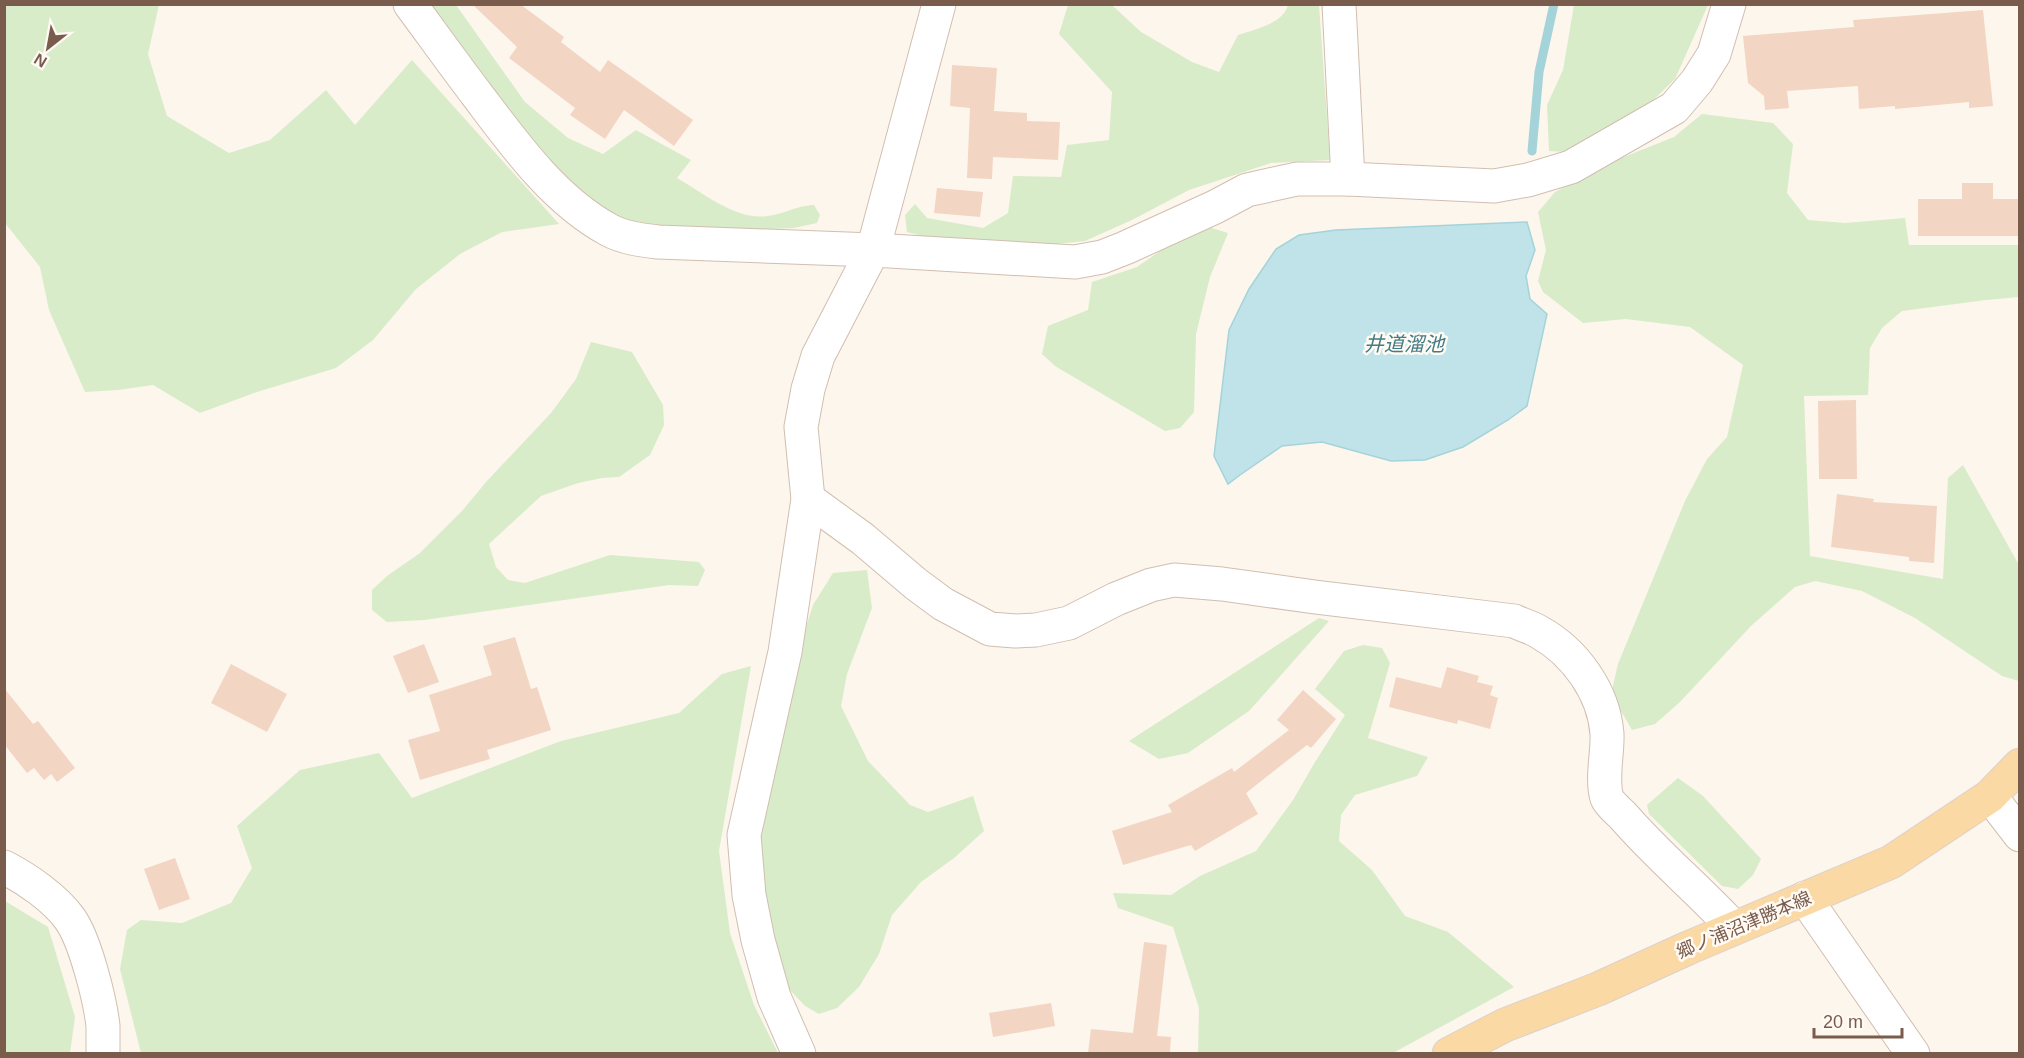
<svg xmlns="http://www.w3.org/2000/svg" width="2024" height="1058" font-family="Helvetica,'Noto Sans JP',sans-serif">
	<style>
		.green { fill: #d8ecc9 }
		.water { fill: #bfe3e8; stroke: #a5d3da; stroke-width: 1.5 }
		.lines { fill: none; stroke-linecap: round; stroke-linejoin: round }
		.stream { stroke: #a5d3da; stroke-width: 9 }
		.building { fill: #f3d5c3 }
		.minor-casing { stroke: #d1beb0; stroke-width: 35 }
		.major-casing { stroke: #dad1cd; stroke-width: 35 }
		.minor { stroke: #fff; stroke-width: 33 }
		.major { stroke: #fbd9a5; stroke-width: 33 }
		.labels { text-anchor: middle; dominant-baseline: central; stroke-width: 5; stroke-linejoin: round; paint-order: stroke }
		.street-label { font-size: 18px; fill: #7a5c4d; stroke: #fffaf3 }
		.water-label { font-size: 20px; font-style: italic; fill: #437c86; stroke: #fffaf3 }
	</style>
	<rect width="100%" height="100%" fill="#fdf6ec"/>
	<!-- green -->
	<g class="green">
		<path d="M 4,5 L 159,5 L 148,54 L 167,116 L 229,153 L 270,140 L 326,90 L 355,125 L 412,60 L 559,224 L 502,232 L 460,254 L 416,289 L 373,340 L 336,368 L 257,392 L 200,413 L 153,385 L 118,390 L 85,392 L 49,310 L 40,267 L 5,223 Z"/>
		<path d="M 422,5 L 456,5 L 525,102 L 568,138 L 603,154 L 636,130 L 691,160 L 677,178 C 703,193 737,221 768,216 C 784,214 798,205 814,205 L 820,215 L 817,223 L 794,228 L 743,230 L 649,226 L 609,216 L 559,180 Z"/>
		<path d="M 1068,5 L 1112,5 L 1141,32 L 1192,62 L 1219,72 L 1238,35 C 1255,29 1283,24 1288,5 L 1319,5 L 1330,160 L 1271,163 L 1189,190 L 1132,220 L 1085,241 L 1036,246 L 957,245 L 907,232 L 905,215 L 915,204 L 927,218 L 983,228 L 1008,213 L 1013,176 L 1061,177 L 1067,145 L 1109,140 L 1112,92 L 1059,34 Z"/>
		<path d="M 1574,5 L 1708,5 L 1675,79 L 1646,107 L 1567,152 L 1549,151 L 1547,105 L 1563,70 Z"/>
		<path d="M 1702,114 L 1773,123 L 1793,144 L 1787,193 L 1808,220 L 1845,223 L 1905,218 L 1909,245 L 2019,245 L 2019,297 L 1986,300 L 1902,311 L 1882,328 L 1870,348 L 1868,395 L 1804,396 L 1810,556 L 1943,579 L 1948,478 L 1963,465 L 2019,565 L 2019,681 L 2002,676 L 1915,618 L 1862,591 L 1815,581 L 1795,587 L 1751,626 L 1680,702 L 1655,724 L 1632,730 L 1611,694 L 1618,664 L 1685,501 L 1707,459 L 1727,437 L 1743,365 L 1690,327 L 1626,319 L 1583,323 L 1543,292 L 1538,281 L 1546,250 L 1538,212 L 1555,192 L 1614,161 L 1674,137 Z"/>
		<path d="M 1199,224 L 1228,233 L 1210,277 L 1196,334 L 1194,412 L 1180,428 L 1165,431 L 1055,366 L 1042,354 L 1048,326 L 1088,310 L 1092,282 L 1137,267 Z"/>
		<path d="M 591,342 L 632,352 L 663,405 L 664,425 L 650,455 L 619,477 L 602,478 L 578,483 L 541,496 L 489,544 L 496,567 L 508,580 L 525,583 L 610,555 L 699,562 L 705,570 L 698,586 L 669,585 L 424,620 L 387,622 L 372,610 L 372,590 L 387,576 L 420,553 L 462,511 L 486,482 L 551,413 L 576,379 Z"/>
		<path d="M 867,570 L 872,608 L 847,674 L 841,706 L 868,761 L 910,805 L 928,812 L 973,796 L 984,831 L 954,858 L 921,882 L 892,915 L 879,954 L 859,987 L 837,1008 L 819,1014 L 805,1006 L 789,989 L 763,895 L 756,783 L 813,605 L 833,573 Z"/>
		<path d="M 1319,618 L 1329,621 L 1249,711 L 1188,753 L 1159,759 L 1129,741 Z"/>
		<path d="M 1363,645 L 1382,648 L 1390,663 L 1368,738 L 1428,757 L 1417,776 L 1355,795 L 1341,815 L 1339,841 L 1372,870 L 1405,916 L 1448,932 L 1514,987 L 1393,1053 L 1198,1053 L 1199,1008 L 1173,927 L 1118,908 L 1113,893 L 1171,895 L 1200,876 L 1256,851 L 1293,800 L 1315,762 L 1345,715 L 1315,689 L 1344,651 Z"/>
		<path d="M 751,666 L 719,851 L 730,933 L 754,1005 L 778,1053 L 141,1053 L 120,969 L 127,930 L 141,920 L 182,923 L 231,903 L 252,868 L 237,826 L 300,770 L 379,753 L 412,798 L 561,741 L 679,713 L 722,674 Z"/>
		<path d="M 1678,778 L 1703,796 L 1761,859 L 1753,875 L 1738,889 L 1722,886 L 1649,814 L 1647,805 Z"/>
		<path d="M 5,901 L 48,927 L 75,1017 L 70,1053 L 5,1053 Z"/>
	</g>
	<!-- water -->
	<path class="water" d="M 1527,222 L 1535,250 L 1526,276 L 1530,299 L 1547,314 L 1527,406 L 1508,420 L 1463,447 L 1425,460 L 1391,461 L 1322,442 L 1282,446 L 1240,475 L 1228,484 L 1214,456 L 1229,330 L 1249,289 L 1276,249 L 1299,235 L 1336,230 Z"/>
	<g class="lines">
		<!-- stream -->
		<path class="stream" d="M 1532,151 L 1539,72 L 1554,4"/>
	</g>
	<!-- building -->
	<g class="building">
		<path d="M 472,4 L 520,4 L 564,37 L 561,42 L 600,72 L 608,60 L 693,120 L 674,146 L 624,110 L 605,139 L 570,115 L 575,108 L 509,58 L 517,47 Z"/>
		<path d="M 1983,10 L 1993,106 L 1969,108 L 1969,102 L 1895,109 L 1895,106 L 1859,109 L 1858,86 L 1787,91 L 1789,108 L 1765,110 L 1764,96 L 1748,83 L 1743,36 L 1854,27 L 1853,20 Z"/>
		<path d="M 952,65 L 997,68 L 994,111 L 1027,113 L 1027,121 L 1060,122 L 1058,160 L 993,157 L 992,179 L 967,178 L 970,108 L 950,106 Z"/>
		<path d="M 1962,183 L 1993,183 L 1993,199 L 2019,199 L 2019,236 L 1918,236 L 1918,199 L 1962,199 Z"/>
		<path d="M 937,188 L 983,192 L 980,217 L 934,213 Z"/>
		<path d="M 1856,400 L 1857,479 L 1819,479 L 1818,401 Z"/>
		<path d="M 1837,494 L 1874,499 L 1873,502 L 1937,506 L 1934,563 L 1909,561 L 1909,557 L 1831,547 Z"/>
		<path d="M 515,637 L 531,689 L 537,687 L 551,730 L 487,750 L 490,759 L 420,780 L 408,740 L 440,731 L 429,695 L 492,675 L 483,646 Z"/>
		<path d="M 424,644 L 439,682 L 408,693 L 393,656 Z"/>
		<path d="M 231,664 L 287,694 L 267,732 L 211,703 Z"/>
		<path d="M 1447,667 L 1479,676 L 1477,682 L 1493,686 L 1490,695 L 1498,698 L 1490,729 L 1458,720 L 1457,724 L 1389,707 L 1396,677 L 1441,688 Z"/>
		<path d="M 4,688 L 33,724 L 38,721 L 75,768 L 57,782 L 51,774 L 44,780 L 34,768 L 27,773 L 4,744 Z"/>
		<path d="M 1303,690 L 1336,719 L 1311,748 L 1307,745 L 1246,793 L 1258,814 L 1195,851 L 1191,845 L 1123,865 L 1112,831 L 1172,812 L 1168,805 L 1232,768 L 1234,772 L 1289,730 L 1277,720 Z"/>
		<path d="M 175,858 L 190,899 L 159,910 L 144,869 Z"/>
		<path d="M 1144,942 L 1167,945 L 1157,1036 L 1171,1037 L 1170,1053 L 1088,1053 L 1091,1029 L 1133,1033 Z"/>
		<path d="M 1051,1003 L 1055,1026 L 993,1037 L 989,1013 Z"/>
	</g>
	<g class="lines">
		<defs>
			<g id="minor">
				<path d="M 410,4 C 433,35 455,66 478,96 C 515,145 554,200 609,230 C 624,238 641,240 658,242 L 873,250 L 1075,262 L 1102,257 L 1125,248 L 1215,207 L 1247,190 L 1297,179 L 1348,179 L 1494,186 L 1528,180 L 1571,167 L 1674,108 L 1697,81 L 1714,54 L 1729,4"/>
				<path d="M 1339,4 L 1348,179"/>
				<path d="M 808,499 L 863,539 L 916,584 L 943,604 L 990,629 L 1015,631 L 1036,630 L 1069,623 L 1116,599 L 1151,585 L 1174,580 L 1222,584 L 1315,597 L 1514,621 C 1522,625 1531,627 1539,632 C 1575,652 1604,692 1607,734 C 1608,752 1601,780 1607,798 C 1610,805 1620,812 1625,818 C 1659,857 1699,890 1734,928"/>
				<path d="M 1990,796 L 2020,835"/>
				<path d="M 4,867 C 27,879 55,898 70,919 C 85,940 100,999 103,1026 C 103,1035 103,1044 103,1054"/>
				<path d="M 1805,898 L 1913,1054"/>
				<path d="M 799,1054 L 774,997 L 758,940 L 749,895 L 744,835 L 785,652 L 808,499 L 801,427 L 808,389 L 818,356 L 873,250 L 939,4"/>
			</g>
			<path id="major" d="M 1449,1054 L 1505,1025 L 1598,989 L 1688,948 L 1891,862 L 1990,796 L 2020,765"/>
		</defs>
		<!-- minor casing -->
		<use href="#minor" class="minor-casing"/>
		<!-- major casing -->
		<use href="#major" class="major-casing"/>
		<!-- minor -->
		<use href="#minor" class="minor"/>
		<!-- major -->
		<use href="#major" class="major"/>
	</g>
	<g class="labels">
		<!-- street labels -->
		<g class="street-label">
			<text transform="translate(1744 925) rotate(-23)">郷ノ浦沼津勝本線</text>
		</g>
		<!-- water labels -->
		<g class="water-label">
			<text x="1404" y="344">井道溜池</text>
		</g>
	</g>
	<!-- border -->
	<rect width="2024" height="1058" fill="none" stroke="#7a5c4d" stroke-width="12"/>
	<!-- north arrow -->
	<g transform="translate(48 48) rotate(211)" stroke="#fffaf3" stroke-width="4.5" paint-order="stroke">
	<path d="M0-4.5L10 22L0 15L-10 22Z" fill="#7a5c4d"/>
	<text y="-9" font-size="16" font-weight="bold" text-anchor="middle" fill="#7a5c4d">N</text>
	</g>
	<!-- scale -->
	<path d="M1814 1028v9h88v-9" fill="none" stroke="#7a5c4d" stroke-width="3"/>
	<text x="1823" y="1028" font-size="18" fill="#7a5c4d" stroke="#fffaf3" stroke-width="4.5" paint-order="stroke">20 m</text>
</svg>
